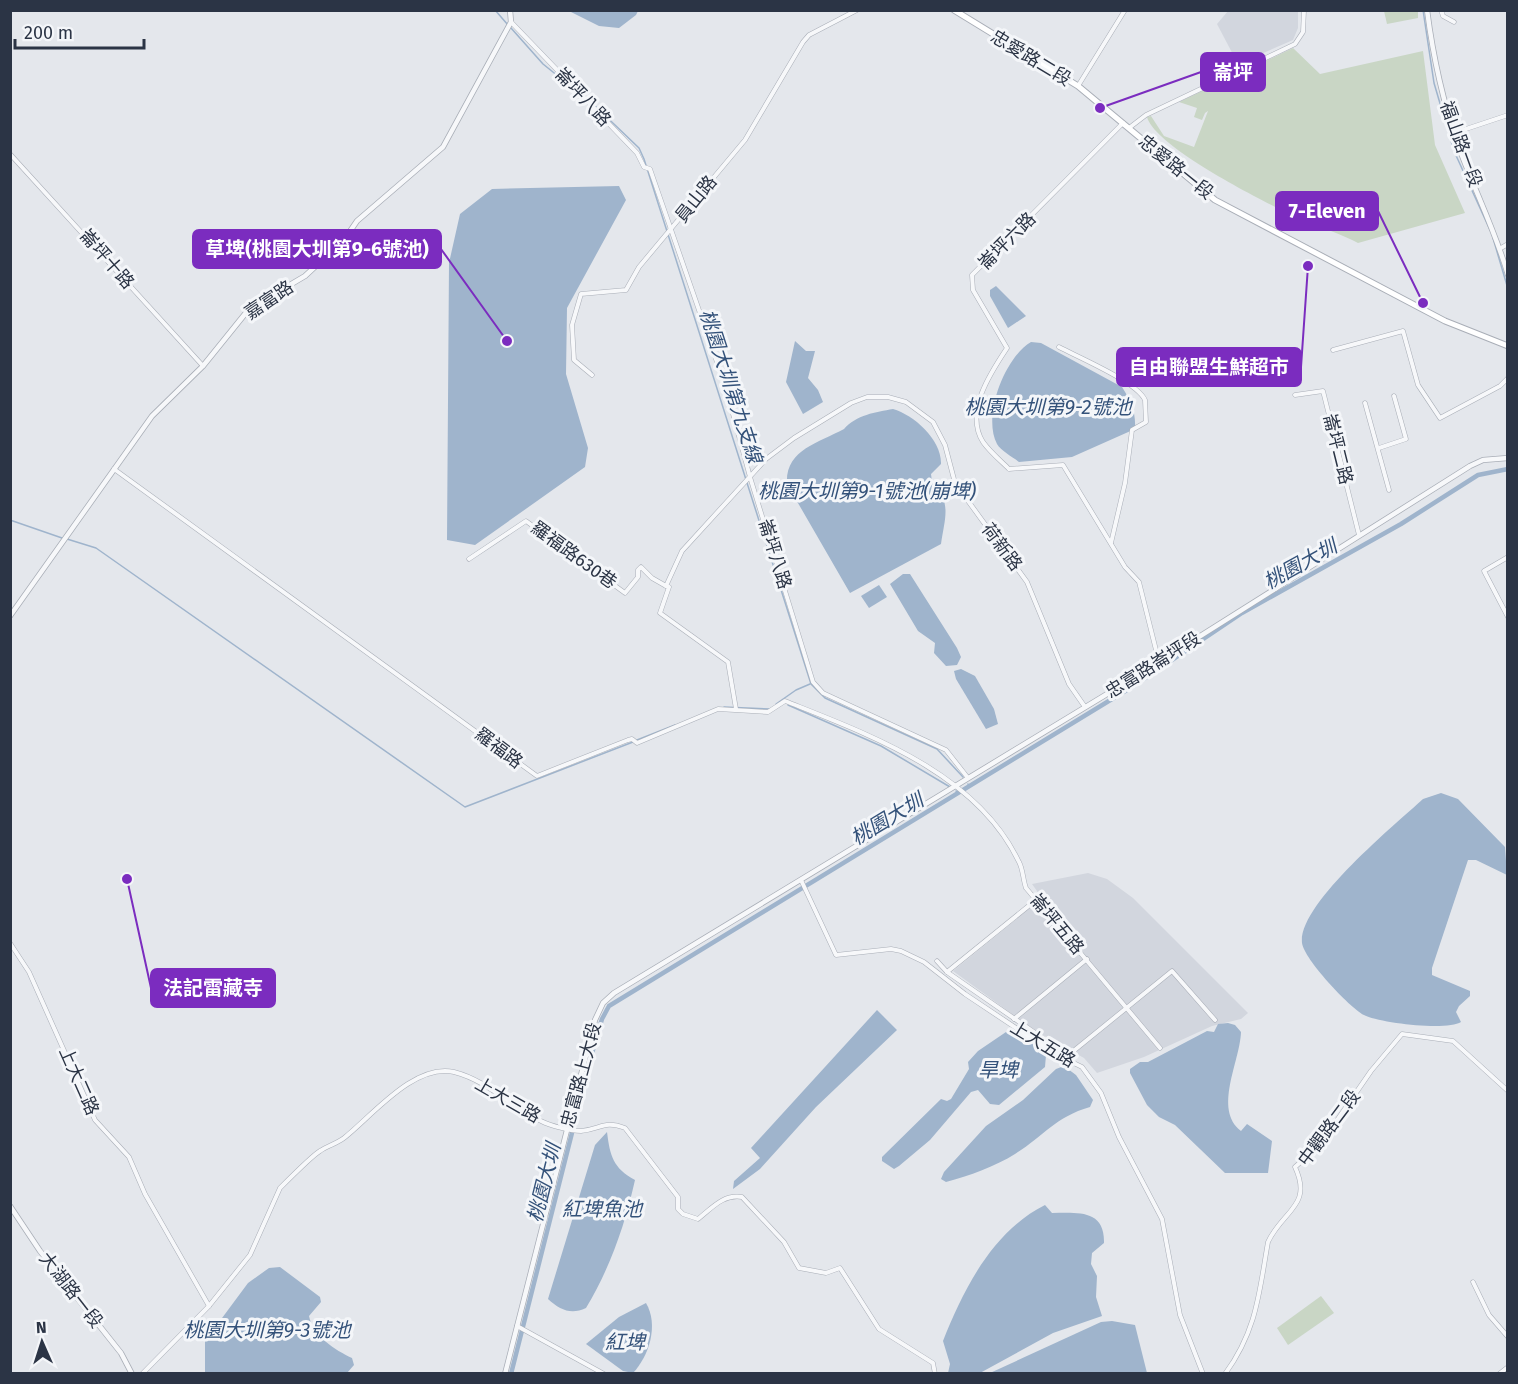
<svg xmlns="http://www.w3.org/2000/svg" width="1518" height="1384" font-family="'Fira Sans','Noto Sans TC',sans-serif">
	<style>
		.built { fill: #d2d6de }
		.green { fill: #c9d6c5 }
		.water { fill: #9fb4cc }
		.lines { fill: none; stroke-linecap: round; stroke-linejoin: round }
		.stream { stroke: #9fb4cc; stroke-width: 1.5 }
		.canal { stroke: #9fb4cc; stroke-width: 4.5 }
		.minor-casing { stroke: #a9aeb7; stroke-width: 5 }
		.tertiary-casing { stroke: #a9aeb7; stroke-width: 6 }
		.secondary-casing { stroke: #a9aeb7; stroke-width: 7 }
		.minor { stroke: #f7f8fa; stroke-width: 4 }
		.tertiary { stroke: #f7f8fa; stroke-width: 4.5 }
		.secondary { stroke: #fff; stroke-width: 5 }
		.labels { text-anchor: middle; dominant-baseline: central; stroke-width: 6; stroke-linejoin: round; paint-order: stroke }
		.street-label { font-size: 18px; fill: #2b3445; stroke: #f4f6f9 }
		.water-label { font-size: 20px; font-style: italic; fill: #34527a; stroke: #f4f6f9 }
		.leader { fill: none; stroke: #7b2cbf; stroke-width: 2 }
		.callout-dot { fill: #7b2cbf; stroke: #f4f6f9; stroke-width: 2 }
		.callout { fill: #7b2cbf; stroke: #7b2cbf; stroke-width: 2 }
		.callout-label { font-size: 20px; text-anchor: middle; font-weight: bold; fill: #fff }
	</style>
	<rect width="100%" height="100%" fill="#e4e7ec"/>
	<!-- built -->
	<g class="built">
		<path d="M 1228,11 L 1298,11 L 1298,28 L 1293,40 L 1238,64 L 1217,24 Z"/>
		<path d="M 1088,873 L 1107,879 L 1133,898 L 1248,1013 L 1241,1019 L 1212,1026 L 1144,1057 L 1097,1073 L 1084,1058 L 1034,1030 L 953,971 L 1042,898 L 1032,884 Z"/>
	</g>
	<!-- green -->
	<g class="green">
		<path d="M 1384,11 L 1418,11 L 1418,18 L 1387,24 Z"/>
		<path d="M 1293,48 L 1320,74 L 1423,51 L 1435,145 L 1465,213 L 1358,243 C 1341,234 1325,229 1307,222 C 1275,208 1155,148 1147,117 L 1151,116 L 1164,136 L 1194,147 L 1208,111 L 1205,113 L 1202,120 L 1194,117 L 1197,108 L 1179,102 Z"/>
		<path d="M 1321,1296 L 1334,1313 L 1288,1345 L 1277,1328 Z"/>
	</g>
	<!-- water -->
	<g class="water">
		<path d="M 569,11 L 638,11 L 636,15 L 619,28 L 599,26 Z"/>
		<path d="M 619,186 L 626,200 L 567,308 L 566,374 L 588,448 L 585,467 L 475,545 L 447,540 L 449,263 L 460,214 L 492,189 Z"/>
		<path d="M 996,286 L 1026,316 L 1008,328 L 990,296 L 990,290 Z"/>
		<path d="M 795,341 L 806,351 L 815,351 L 808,378 L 818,390 L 823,402 L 803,414 L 786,382 Z"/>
		<path d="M 1031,342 L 1041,343 L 1122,387 C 1131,401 1136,412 1135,429 L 1072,457 L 1019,462 C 1013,457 1001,451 997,444 C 982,416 1005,357 1031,342 Z"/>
		<path d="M 893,409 C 914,415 942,440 941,464 L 931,474 L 932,482 C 952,502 945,517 941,544 L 850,593 L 787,484 C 785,450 818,443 844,429 C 856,415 876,412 893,409 Z"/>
		<path d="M 903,574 L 910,574 L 957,648 L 961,657 L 957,665 L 946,666 L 934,653 L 935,643 L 918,631 L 890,584 Z"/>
		<path d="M 879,585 L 887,597 L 869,608 L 861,596 Z"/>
		<path d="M 961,669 L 975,676 L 994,709 L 998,724 L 986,729 L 956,679 L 954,671 Z"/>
		<path d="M 1441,793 L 1458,799 L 1505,847 L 1507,875 L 1476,860 L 1468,860 L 1432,968 L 1432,975 L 1470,991 L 1470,996 L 1459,1006 L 1456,1012 L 1461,1022 C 1447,1031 1379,1023 1364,1015 C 1349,1007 1304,959 1302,943 C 1298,904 1395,825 1423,799 Z"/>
		<path d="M 877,1010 L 897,1030 L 816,1107 L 760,1169 L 733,1189 L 734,1181 L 760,1158 L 751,1148 Z"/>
		<path d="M 1228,1023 L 1235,1025 L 1241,1032 C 1240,1062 1213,1109 1241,1131 L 1247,1124 L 1272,1141 L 1268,1173 L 1225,1173 L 1175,1125 L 1159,1117 L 1147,1105 L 1130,1073 L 1130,1069 L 1140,1062 L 1148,1062 L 1207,1031 L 1214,1032 L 1218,1024 Z"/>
		<path d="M 1006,1032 L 1024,1040 L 1032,1041 L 1046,1055 L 1045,1067 L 999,1105 L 990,1104 L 978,1090 L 971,1092 L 930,1140 L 899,1166 L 894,1169 L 882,1161 L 882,1157 L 941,1099 L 947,1101 L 951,1099 L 969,1069 L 968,1062 L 978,1051 Z"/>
		<path d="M 1064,1066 L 1076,1075 L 1093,1100 L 1090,1107 C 1055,1117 1044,1136 1015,1154 C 996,1166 969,1176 946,1182 L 941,1179 L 944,1172 L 986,1126 L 1023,1100 L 1056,1069 Z"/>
		<path d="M 607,1132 C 610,1156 613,1168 635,1180 C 625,1225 610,1268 586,1308 C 571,1315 560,1310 548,1299 L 595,1145 Z"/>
		<path d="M 1045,1205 L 1052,1213 C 1077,1213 1105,1209 1104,1243 L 1092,1253 L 1091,1264 L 1097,1276 L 1096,1297 L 1102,1316 L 1053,1333 L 980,1373 L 948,1373 L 950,1364 L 943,1341 C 964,1288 993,1231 1045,1205 Z"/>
		<path d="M 280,1267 L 320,1297 L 321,1302 L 309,1316 C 313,1336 335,1350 352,1358 L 354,1365 L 347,1373 L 205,1373 L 205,1341 L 248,1283 L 269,1268 Z"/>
		<path d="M 646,1303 C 659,1325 649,1356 633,1373 L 623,1371 L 586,1344 L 619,1317 Z"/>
		<path d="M 1112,1321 L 1135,1325 L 1147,1373 L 990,1373 L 1101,1322 Z"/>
	</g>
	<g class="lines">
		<!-- stream -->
		<g class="stream">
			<path d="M 495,10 L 508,25"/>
			<path d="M 1423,10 L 1434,83 L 1454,151 L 1490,230"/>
			<path d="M 511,28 L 543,64 L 569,85"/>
			<path d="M 592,103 L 639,148 L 644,159 L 811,684 L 825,698 L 937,749 L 963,777"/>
			<path d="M 1493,238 L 1508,289"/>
			<path d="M 10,520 L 62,538"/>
			<path d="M 67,539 L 96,548 L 465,807 L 633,742"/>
			<path d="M 776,704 L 796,690 L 810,684"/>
			<path d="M 788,705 L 881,746 L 950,787"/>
			<path d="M 724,707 L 770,709"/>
			<path d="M 637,740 L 675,725"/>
			<path d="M 968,784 L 969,786"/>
			<path d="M 956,791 L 958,792"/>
		</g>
		<!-- canal -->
		<path class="canal" d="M 511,1374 L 595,1042 L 602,1019 L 609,1006 L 1135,685 L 1242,613 L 1401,524 L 1478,475 L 1508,469"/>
		<defs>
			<g id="minor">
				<path d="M 1441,10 L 1443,16 L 1454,22"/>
				<path d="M 511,22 L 637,153 L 644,167 L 650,169 L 726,388 L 750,477 L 813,682 L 823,693 L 946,750 L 968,778"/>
				<path d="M 1078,86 L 1125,10"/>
				<path d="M 1123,123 L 972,275 L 973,290 L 1007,348 C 991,372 964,412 983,442 C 990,452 1001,461 1009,469 L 1063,465 L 1125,567 L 1139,582 L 1159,662"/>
				<path d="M 1129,128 L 1146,115 L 1295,44 L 1303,32 L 1304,10"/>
				<path d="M 1454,133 L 1508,115"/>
				<path d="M 10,154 L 203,366"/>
				<path d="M 1501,248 L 1508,244"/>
				<path d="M 1059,347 C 1078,357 1137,382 1145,400 L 1146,422 L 1132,430 L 1125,483 L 1111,543"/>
				<path d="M 1333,350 L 1403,331 L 1418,385 L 1440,418 L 1500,386 L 1508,378"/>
				<path d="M 592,375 L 574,360 L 572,325 L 581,294 L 626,290 L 639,267 L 745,140 L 803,42 L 809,35 L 857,10"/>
				<path d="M 1295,395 L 1323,391 L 1359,535"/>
				<path d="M 1365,403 L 1389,490"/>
				<path d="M 1379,448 L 1406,439 L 1394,396"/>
				<path d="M 114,469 L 537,776 L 628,740 L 632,739 L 637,743 L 718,709 L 768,712 L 785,701 C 870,735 977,773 1019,862 C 1023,869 1023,880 1026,888 L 1160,1048"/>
				<path d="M 1508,557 L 1484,571 L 1508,617"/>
				<path d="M 469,559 L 526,521 L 625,593 L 638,577 L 638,570 L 641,567 L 652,578 L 666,586"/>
				<path d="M 736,709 L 728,662 L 660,613 L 669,587 L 666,586 L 682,551 L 766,459 L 794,438 L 851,403 L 867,397 L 888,397 L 906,402 L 933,422 L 945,445 L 955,483 L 1027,582 L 1069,684 L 1085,707"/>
				<path d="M 801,880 L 836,955 L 891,949 L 901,951 L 924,962 L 965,994 L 1055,1054 L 1082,1067 L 1101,1093 L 1119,1137 L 1162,1219 L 1180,1315 L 1203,1374"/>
				<path d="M 10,943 L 29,972 L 95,1120 L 129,1157 L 145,1194 L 209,1306"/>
				<path d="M 937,961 L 947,972 L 1051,1044 L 1071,1053 L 1172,971 L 1215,1020"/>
				<path d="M 947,972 L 1036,900"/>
				<path d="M 1014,1019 L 1087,959"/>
				<path d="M 1473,1282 L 1489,1315 L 1508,1337"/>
				<path d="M 517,1326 L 604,1374"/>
				<path d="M 142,1374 L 209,1306 L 250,1255 L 280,1188 C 287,1181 313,1155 320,1151 C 327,1146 336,1144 344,1138 C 372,1116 414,1063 454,1072 C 489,1081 510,1107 541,1121 C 551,1126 571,1131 581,1131 C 601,1129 604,1120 625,1128 L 678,1197 L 678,1209 L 683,1214 L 698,1219 C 712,1208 723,1194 742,1197 L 784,1242 L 799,1268 L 826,1273 L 840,1268 L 879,1329 L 933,1363 L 935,1374"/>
				<path d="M 1225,1374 C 1257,1330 1259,1293 1268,1242 C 1283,1210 1313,1206 1295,1167 L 1320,1145 L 1371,1071 L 1402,1034 L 1453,1041 L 1508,1091"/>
				<path d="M 1499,1374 L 1508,1367"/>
			</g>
			<g id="tertiary">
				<path d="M 1427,10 C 1433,56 1443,102 1458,145 C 1474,189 1495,230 1508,275"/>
				<path d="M 10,616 L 152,416 L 203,366 L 249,309 L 305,276 L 344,240 L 357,221 L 443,147 L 511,22 L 510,10"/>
				<path d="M 10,1206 L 40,1251 L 121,1353 L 132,1374"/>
				<path d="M 505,1374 L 595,1020 L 603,1003 L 614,993 L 1140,674 L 1470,466 L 1483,460 L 1508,458"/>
			</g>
			<path id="secondary" d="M 954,10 L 1078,86 L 1215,200 L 1445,321 L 1508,346"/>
		</defs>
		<!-- minor casing -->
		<use href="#minor" class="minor-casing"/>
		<!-- tertiary casing -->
		<use href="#tertiary" class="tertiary-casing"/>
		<!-- secondary casing -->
		<use href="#secondary" class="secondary-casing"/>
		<!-- minor -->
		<use href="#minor" class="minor"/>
		<!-- tertiary -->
		<use href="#tertiary" class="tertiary"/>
		<!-- secondary -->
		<use href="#secondary" class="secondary"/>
	</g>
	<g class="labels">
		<!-- street labels -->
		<g class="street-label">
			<text transform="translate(1031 58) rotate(31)">忠愛路二段</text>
			<text transform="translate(583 97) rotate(47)">崙坪八路</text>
			<text transform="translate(1461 144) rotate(70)">福山路一段</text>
			<text transform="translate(1176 167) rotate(39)">忠愛路一段</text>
			<text transform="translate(696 199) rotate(-51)">員山路</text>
			<text transform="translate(1007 241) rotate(-45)">崙坪六路</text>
			<text transform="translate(107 259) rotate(49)">崙坪十路</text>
			<text transform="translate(269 300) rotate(-34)">嘉富路</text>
			<text transform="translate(1338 449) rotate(76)">崙坪二路</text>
			<text transform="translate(1002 547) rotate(53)">荷新路</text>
			<text transform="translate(775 554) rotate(73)">崙坪八路</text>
			<text transform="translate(574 555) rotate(36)">羅福路630巷</text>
			<text transform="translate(1153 665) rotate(-32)">忠富路崙坪段</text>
			<text transform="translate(499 748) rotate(37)">羅福路</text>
			<text transform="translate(1057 924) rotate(50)">崙坪五路</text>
			<text transform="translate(1043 1044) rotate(31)">上大五路</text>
			<text transform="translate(581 1075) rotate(-75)">忠富路上大段</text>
			<text transform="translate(79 1081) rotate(66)">上大二路</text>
			<text transform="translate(508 1100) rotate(30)">上大三路</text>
			<text transform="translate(1329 1128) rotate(-53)">中觀路二段</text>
			<text transform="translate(71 1290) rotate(52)">大湖路一段</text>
		</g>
		<!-- water labels -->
		<g class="water-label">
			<text transform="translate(731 386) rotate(72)">桃園大圳第九支線</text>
			<text x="1048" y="407">桃園大圳第9-2號池</text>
			<text x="867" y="491">桃園大圳第9-1號池(崩埤)</text>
			<text transform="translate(1300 564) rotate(-29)">桃園大圳</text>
			<text transform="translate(887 819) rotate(-31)">桃園大圳</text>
			<text x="998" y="1070">旱埤</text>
			<text transform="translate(544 1183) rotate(-76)">桃園大圳</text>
			<text x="602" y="1209">紅埤魚池</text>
			<text x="267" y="1330">桃園大圳第9-3號池</text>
			<text x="625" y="1342">紅埤</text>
		</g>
	</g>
	<!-- callouts -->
	<path class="leader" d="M1100 108L1201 72M1423 303L1378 211M507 341L441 249M1308 266L1301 367M127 879L151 988"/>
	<g class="callout-dot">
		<circle cx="1100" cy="108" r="6"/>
		<circle cx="1423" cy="303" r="6"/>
		<circle cx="507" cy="341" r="6"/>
		<circle cx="1308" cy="266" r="6"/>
		<circle cx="127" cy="879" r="6"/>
	</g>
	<g class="callout">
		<rect x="1201" y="53" width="64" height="38" rx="6"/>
		<rect x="1276" y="192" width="102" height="38" rx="6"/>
		<rect x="193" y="230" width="248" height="38" rx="6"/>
		<rect x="1117" y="348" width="184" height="38" rx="6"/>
		<rect x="151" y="969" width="124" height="38" rx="6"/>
	</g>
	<g class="callout-label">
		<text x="1233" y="79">崙坪</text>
		<text x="1327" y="218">7-Eleven</text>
		<text x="317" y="256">草埤(桃園大圳第9-6號池)</text>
		<text x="1209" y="374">自由聯盟生鮮超市</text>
		<text x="213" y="995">法記雷藏寺</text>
	</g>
	<!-- border -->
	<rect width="1518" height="1384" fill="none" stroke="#2b3445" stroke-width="24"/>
	<!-- north arrow -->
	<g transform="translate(42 1342) rotate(357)" stroke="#f4f6f9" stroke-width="4.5" paint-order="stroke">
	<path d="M0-4.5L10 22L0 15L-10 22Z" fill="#2b3445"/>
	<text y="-9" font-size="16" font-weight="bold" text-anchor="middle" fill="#2b3445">N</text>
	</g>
	<!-- scale -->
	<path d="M15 39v9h129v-9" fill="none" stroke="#2b3445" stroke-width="3"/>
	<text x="24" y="39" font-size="18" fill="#2b3445" stroke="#f4f6f9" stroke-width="4.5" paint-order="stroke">200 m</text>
</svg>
